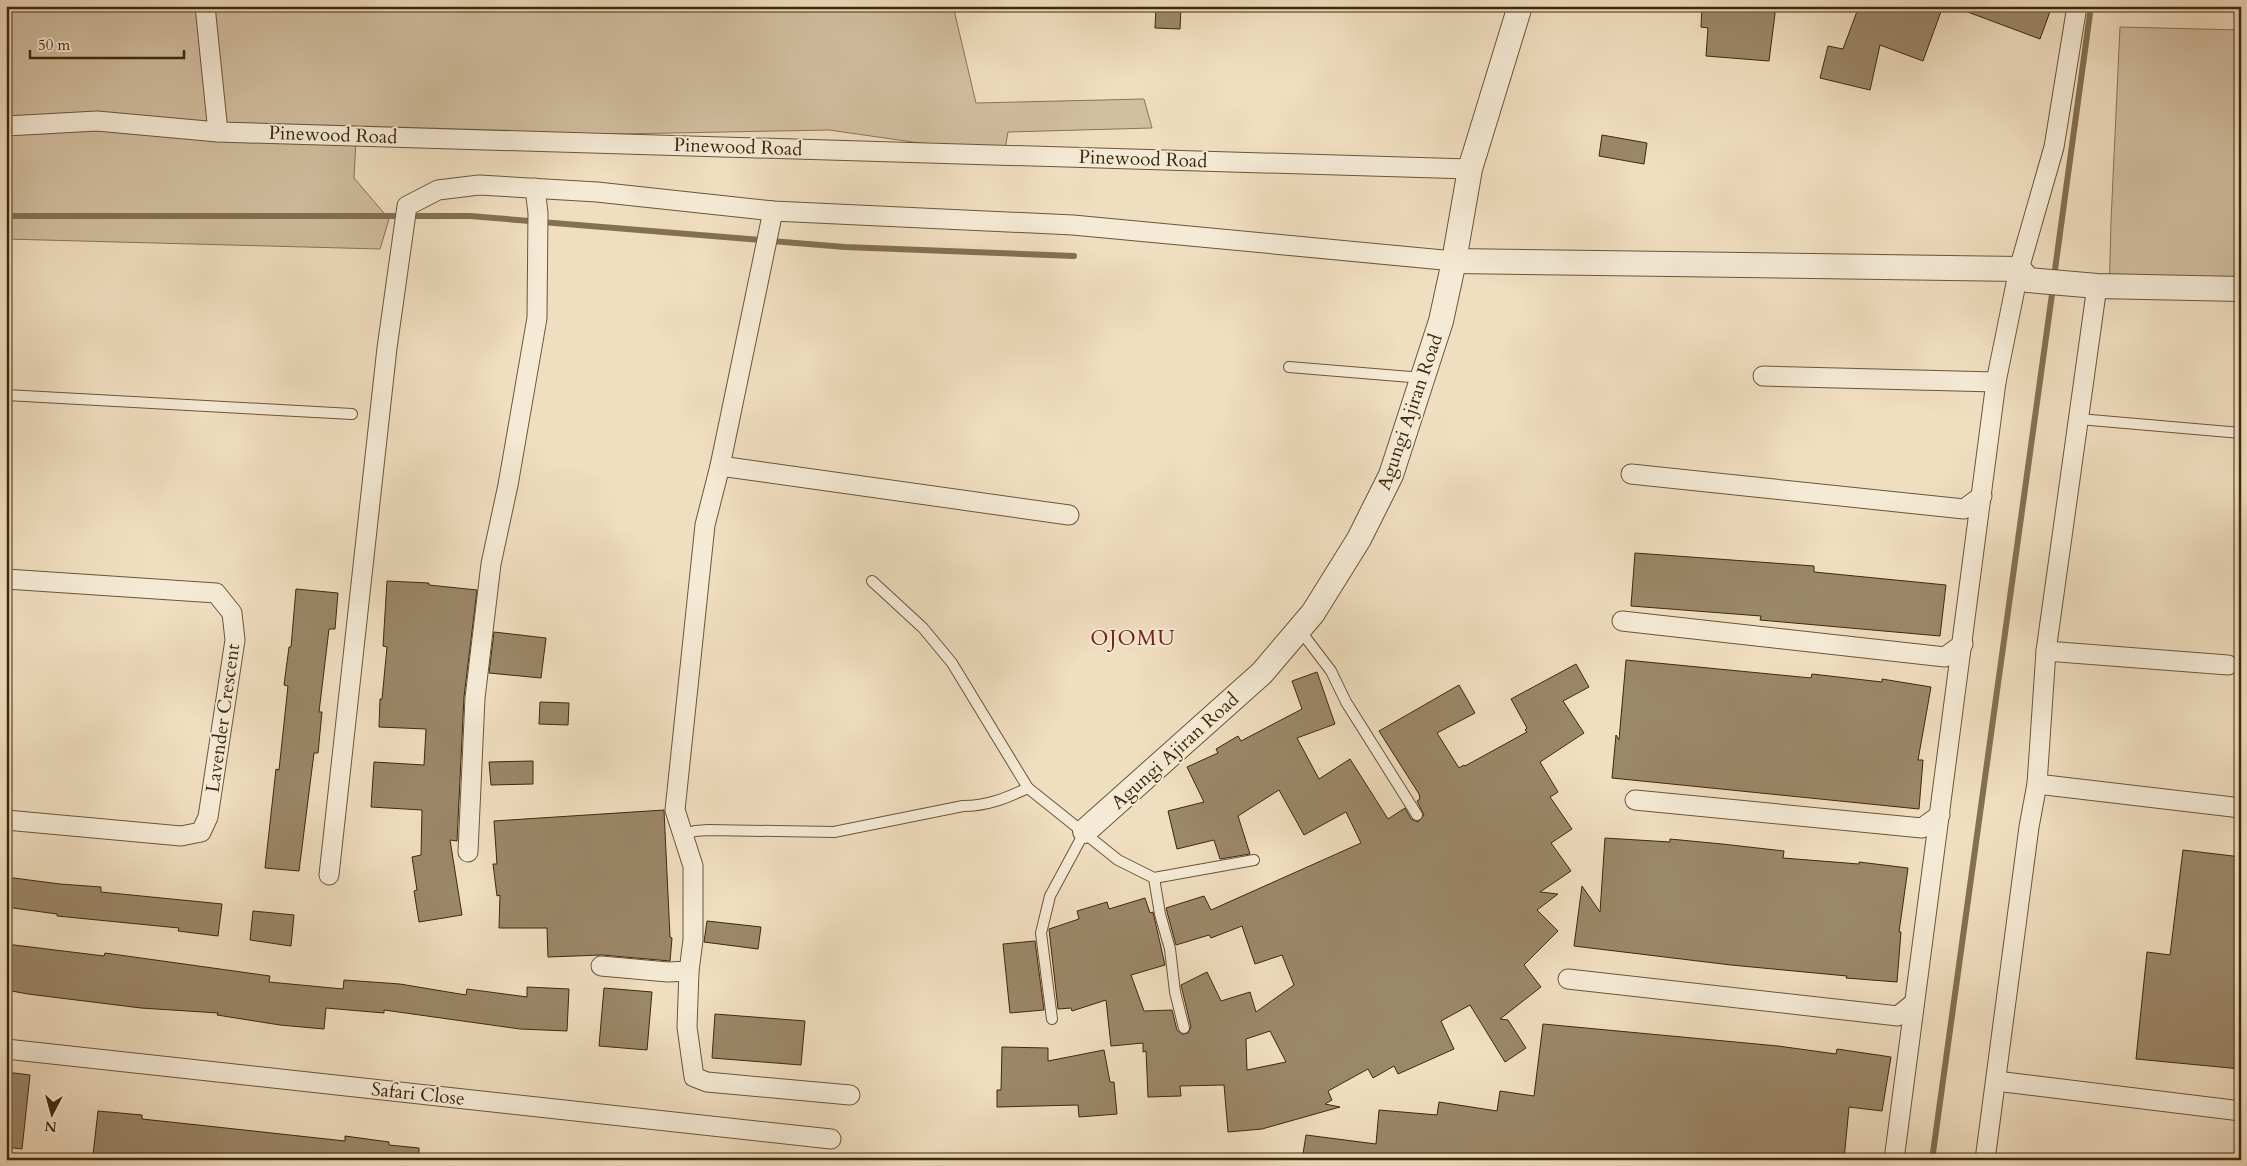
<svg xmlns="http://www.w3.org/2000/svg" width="2247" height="1166" font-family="Cardo,serif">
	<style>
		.green { fill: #d2bfa1; stroke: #887456 }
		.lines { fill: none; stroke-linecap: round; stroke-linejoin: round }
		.stream { stroke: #847052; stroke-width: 6 }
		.building { fill: #9b8769; stroke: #3e280b; fill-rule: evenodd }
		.service-casing { stroke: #6a5638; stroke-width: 12 }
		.minor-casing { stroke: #6a5638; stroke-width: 21 }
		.tertiary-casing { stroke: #6a5638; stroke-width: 26 }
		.service { stroke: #f5ead6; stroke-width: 10 }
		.minor { stroke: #f5ead6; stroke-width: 19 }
		.tertiary { stroke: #f5ead6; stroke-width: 24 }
		.labels { text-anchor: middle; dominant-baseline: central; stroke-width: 4; stroke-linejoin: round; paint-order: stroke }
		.street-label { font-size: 19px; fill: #3e280b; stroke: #f5ead6 }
		.quarter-label { font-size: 21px; letter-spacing: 1px; fill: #7a1f14; stroke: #f5ead6 }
	</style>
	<rect width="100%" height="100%" fill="#f0dec0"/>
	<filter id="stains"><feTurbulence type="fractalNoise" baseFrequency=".004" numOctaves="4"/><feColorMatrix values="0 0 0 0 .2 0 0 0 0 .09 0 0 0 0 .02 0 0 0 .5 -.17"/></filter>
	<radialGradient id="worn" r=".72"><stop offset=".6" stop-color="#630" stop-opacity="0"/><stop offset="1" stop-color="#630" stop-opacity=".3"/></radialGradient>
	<!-- green -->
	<g class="green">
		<path d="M 6,6 L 953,6 L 976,103 L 1144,99 L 1152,128 L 1008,132 L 1004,155 L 829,130 L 356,139 L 354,178 L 389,219 L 380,249 L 6,239 Z"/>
		<path d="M 2120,27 L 2241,30 L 2241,298 L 2109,297 L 2111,221 Z"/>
	</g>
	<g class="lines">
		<!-- stream -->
		<g class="stream">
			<path d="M 6,216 L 470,216 L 845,247 L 1074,256"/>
			<path d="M 2054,277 L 2091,6"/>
			<path d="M 1932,1160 L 2053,287"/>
		</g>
	</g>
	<!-- building -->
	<g class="building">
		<path d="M 1156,6 L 1181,6 L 1180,29 L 1155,28 Z"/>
		<path d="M 1702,6 L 1776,6 L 1769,61 L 1706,56 L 1708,28 L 1701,27 Z"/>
		<path d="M 1859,6 L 1943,6 L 1923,61 L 1880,45 L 1870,90 L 1820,78 L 1828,46 L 1843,49 Z"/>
		<path d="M 1957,6 L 2052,6 L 2040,39 L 1957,8 Z"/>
		<path d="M 1602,135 L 1647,143 L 1644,164 L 1599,156 Z"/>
		<path d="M 1635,553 L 1814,566 L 1814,572 L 1946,585 L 1940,636 L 1760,620 L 1761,616 L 1631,606 Z"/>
		<path d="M 387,581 L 429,583 L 429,585 L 477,590 L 464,697 L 457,841 L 450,840 L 462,915 L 419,922 L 414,891 L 417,890 L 412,857 L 421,855 L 422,810 L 371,807 L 374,762 L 424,765 L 426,729 L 379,727 L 380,699 L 382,699 L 387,647 L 383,646 Z"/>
		<path d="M 296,589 L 338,593 L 335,629 L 329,629 L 319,712 L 322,712 L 318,753 L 314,753 L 299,871 L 265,868 L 276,769 L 279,770 L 288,686 L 284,685 L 289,647 L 291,647 Z"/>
		<path d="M 494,632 L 546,638 L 541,678 L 489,673 Z"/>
		<path d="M 1626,660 L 1811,678 L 1812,674 L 1882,682 L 1882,679 L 1931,687 L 1918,760 L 1923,760 L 1919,809 L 1612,778 L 1616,735 L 1619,740 Z"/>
		<path d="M 1576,664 L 1589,687 L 1563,701 L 1584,733 L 1540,762 L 1558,792 L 1550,797 L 1572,829 L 1551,843 L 1571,871 L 1540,892 L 1558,894 L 1537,910 L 1558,931 L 1524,965 L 1541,987 L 1500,1019 L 1508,1020 L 1526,1048 L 1505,1062 L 1470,1005 L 1441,1021 L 1454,1049 L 1398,1074 L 1394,1066 L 1373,1078 L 1368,1069 L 1328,1091 L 1332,1100 L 1325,1104 L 1340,1107 L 1262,1129 L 1228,1132 L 1224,1085 L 1180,1086 L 1181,1096 L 1148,1097 L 1146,1051 L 1143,1052 L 1143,1043 L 1111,1046 L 1106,1000 L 1072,1011 L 1071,1008 L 1058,1009 L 1049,929 L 1079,919 L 1077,911 L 1107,902 L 1109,909 L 1145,898 L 1150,913 L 1153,912 L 1165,965 L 1131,975 L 1144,1011 L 1172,1010 L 1177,1030 L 1182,1034 L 1188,1033 L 1191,1027 L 1181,985 L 1207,972 L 1221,1001 L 1250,992 L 1256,1012 L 1294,985 L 1282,955 L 1255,964 L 1242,926 L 1211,938 L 1209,935 L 1176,945 L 1166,908 L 1204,896 L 1211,910 L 1361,843 L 1346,812 L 1304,835 L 1279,790 L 1238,816 L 1250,854 L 1220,859 L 1214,840 L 1177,849 L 1168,811 L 1204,802 L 1187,767 L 1218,753 L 1216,749 L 1238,736 L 1241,741 L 1302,709 L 1292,681 L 1317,672 L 1335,724 L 1297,738 L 1319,779 L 1350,759 L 1388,819 L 1405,808 L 1411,819 L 1418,822 L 1424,815 L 1417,801 L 1420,799 L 1419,794 L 1379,731 L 1459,685 L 1475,713 L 1437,733 L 1459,768 L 1464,765 L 1465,766 L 1527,732 L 1525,730 L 1527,728 L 1511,699 ZM 1270,1031 L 1286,1062 L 1247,1070 L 1246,1039 Z"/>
		<path d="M 540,702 L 569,703 L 568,725 L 539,724 Z"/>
		<path d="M 533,761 L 533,784 L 491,785 L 489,762 Z"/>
		<path d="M 664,810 L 670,937 L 672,938 L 670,961 L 602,955 L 548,957 L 547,928 L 499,928 L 500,895 L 497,896 L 493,864 L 497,864 L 494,821 Z"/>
		<path d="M 1605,838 L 1670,842 L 1670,839 L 1722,844 L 1784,851 L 1783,858 L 1859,864 L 1859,862 L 1908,868 L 1899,932 L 1901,932 L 1897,982 L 1846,978 L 1847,976 L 1731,965 L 1574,946 L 1582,886 L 1600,912 Z"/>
		<path d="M 2183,850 L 2241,857 L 2241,1069 L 2136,1059 L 2147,952 L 2170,955 Z"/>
		<path d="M 6,877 L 60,884 L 101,887 L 101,892 L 222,904 L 218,936 L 178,931 L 179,928 L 57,916 L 57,914 L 6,907 Z"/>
		<path d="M 253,911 L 294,915 L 291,946 L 250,940 Z"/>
		<path d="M 707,921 L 761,927 L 758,949 L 704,942 Z"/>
		<path d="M 1035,941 L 1044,1010 L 1010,1013 L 1003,944 Z"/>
		<path d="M 6,944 L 104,956 L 105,953 L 270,976 L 269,982 L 343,989 L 344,980 L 400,984 L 466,995 L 467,989 L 527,997 L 527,987 L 569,989 L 567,1031 L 520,1029 L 384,1010 L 384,1013 L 326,1008 L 324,1029 L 280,1025 L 217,1015 L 218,1013 L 141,1008 L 28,994 L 6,990 Z"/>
		<path d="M 604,988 L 652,992 L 647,1050 L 599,1046 Z"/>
		<path d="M 715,1014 L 805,1021 L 801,1065 L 712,1058 Z"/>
		<path d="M 1543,1024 L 1778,1046 L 1836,1054 L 1837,1049 L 1891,1057 L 1882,1111 L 1849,1107 L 1844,1160 L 1302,1160 L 1306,1135 L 1376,1144 L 1379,1110 L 1437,1115 L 1439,1102 L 1497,1111 L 1500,1091 L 1534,1096 Z"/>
		<path d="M 1002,1047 L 1048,1048 L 1048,1061 L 1104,1050 L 1110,1082 L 1114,1082 L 1117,1114 L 1079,1117 L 1078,1105 L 997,1107 L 997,1090 L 1001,1090 Z"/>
		<path d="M 6,1072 L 30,1075 L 22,1149 L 6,1147 Z"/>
		<path d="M 98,1111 L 142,1115 L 142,1119 L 198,1125 L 345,1141 L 345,1136 L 389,1142 L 389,1145 L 419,1148 L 419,1160 L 131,1160 L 93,1155 Z"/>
	</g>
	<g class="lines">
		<defs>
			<g id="service">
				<path d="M 1289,367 L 1423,378"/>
				<path d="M 6,395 L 352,414"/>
				<path d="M 2079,419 L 2241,433"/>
				<path d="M 872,581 L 923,628 L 952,663 L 1028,788 L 1118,860 L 1154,878 L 1254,860"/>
				<path d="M 1299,629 L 1331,671 L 1346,702 L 1417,815"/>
				<path d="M 682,835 L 695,831 L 708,830 L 834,832 L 963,806 C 988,806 1006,798 1028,788"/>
				<path d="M 1154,878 L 1160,914 L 1170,949 L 1175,992 L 1184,1028"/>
				<path d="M 1052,1019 L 1041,933 L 1050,896 L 1085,831"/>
			</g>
			<g id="minor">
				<path d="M 205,6 L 218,132"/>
				<path d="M 6,126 L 97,121 L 218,132 L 1470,169"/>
				<path d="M 1763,376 L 1996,382"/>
				<path d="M 720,466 L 1069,515"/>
				<path d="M 1631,474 L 1964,509 L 1982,496"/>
				<path d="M 6,579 L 216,593 L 232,613 L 235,640 L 208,817 L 201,832 L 181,836 L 6,820"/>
				<path d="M 1622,621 L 1945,657 L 1963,644"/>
				<path d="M 2046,651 L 2228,665"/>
				<path d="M 2037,784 L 2241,808"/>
				<path d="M 1635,800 L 1922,828 L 1940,815"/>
				<path d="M 468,852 L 475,698 L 491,564 L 508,485 L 537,318 L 538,213 L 535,188"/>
				<path d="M 329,875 L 387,348 L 407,206 L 438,190 L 479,185 L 597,192 L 773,211 L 1073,225 L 1454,261"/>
				<path d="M 601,966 L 668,972 L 689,971 L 693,940 L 693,866 L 675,810 L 705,525 L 720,466 L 773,211"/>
				<path d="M 689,971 L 687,1027 L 694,1077 L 707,1082 L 850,1095"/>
				<path d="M 1568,979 L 1898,1016 L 1914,1003"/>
				<path d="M 6,1049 L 831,1139"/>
				<path d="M 1996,1081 L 2241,1111"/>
				<path d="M 1894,1160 L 1996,382 L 2019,269 L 2054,147 L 2077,6"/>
				<path d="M 1985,1160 L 2029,827 L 2037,784 L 2046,651 L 2097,286"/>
			</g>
			<g id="tertiary">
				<path d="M 1454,261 L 2019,269 L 2028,280 L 2097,286 L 2241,289"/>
				<path d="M 1085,831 L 1262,673 L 1313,613 L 1359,539 L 1391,475 L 1441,321 L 1454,261 L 1470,169 L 1520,6"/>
			</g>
		</defs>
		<!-- service casing -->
		<use href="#service" class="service-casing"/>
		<!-- minor casing -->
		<use href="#minor" class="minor-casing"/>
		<!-- tertiary casing -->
		<use href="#tertiary" class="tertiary-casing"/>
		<!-- service -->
		<use href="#service" class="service"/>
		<!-- minor -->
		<use href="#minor" class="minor"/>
		<!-- tertiary -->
		<use href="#tertiary" class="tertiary"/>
	</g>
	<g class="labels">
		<!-- street labels -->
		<g class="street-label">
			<text transform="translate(333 135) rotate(2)">Pinewood Road</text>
			<text transform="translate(738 147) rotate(2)">Pinewood Road</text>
			<text transform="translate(1143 159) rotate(2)">Pinewood Road</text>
			<text transform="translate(1410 412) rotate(-71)">Agungi Ajiran Road</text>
			<text transform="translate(223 718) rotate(-82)">Lavender Crescent</text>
			<text transform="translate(1175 751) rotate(-42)">Agungi Ajiran Road</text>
			<text transform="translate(418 1094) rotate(6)">Safari Close</text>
		</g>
		<!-- quarter labels -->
		<g class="quarter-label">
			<text x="1133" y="638">OJOMU</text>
		</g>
	</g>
	<!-- margin -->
	<rect width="2247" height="1166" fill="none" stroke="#f0dec0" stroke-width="25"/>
	<rect x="8" y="8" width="2232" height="1151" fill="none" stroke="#3e280b" stroke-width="2.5"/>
	<rect x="12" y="12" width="2222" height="1141" fill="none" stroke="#3e280b"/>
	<!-- north arrow -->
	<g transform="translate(52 1114) rotate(186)" stroke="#f5ead6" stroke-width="4" paint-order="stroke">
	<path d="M0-4L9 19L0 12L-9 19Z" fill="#3e280b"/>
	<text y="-8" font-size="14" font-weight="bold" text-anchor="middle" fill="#3e280b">N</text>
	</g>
	<!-- scale -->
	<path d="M30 50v8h154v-8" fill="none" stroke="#3e280b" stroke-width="2.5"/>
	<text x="38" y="50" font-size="15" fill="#3e280b" stroke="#f5ead6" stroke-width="4" paint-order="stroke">50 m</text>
	<rect width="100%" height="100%" filter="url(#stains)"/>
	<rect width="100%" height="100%" fill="url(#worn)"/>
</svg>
